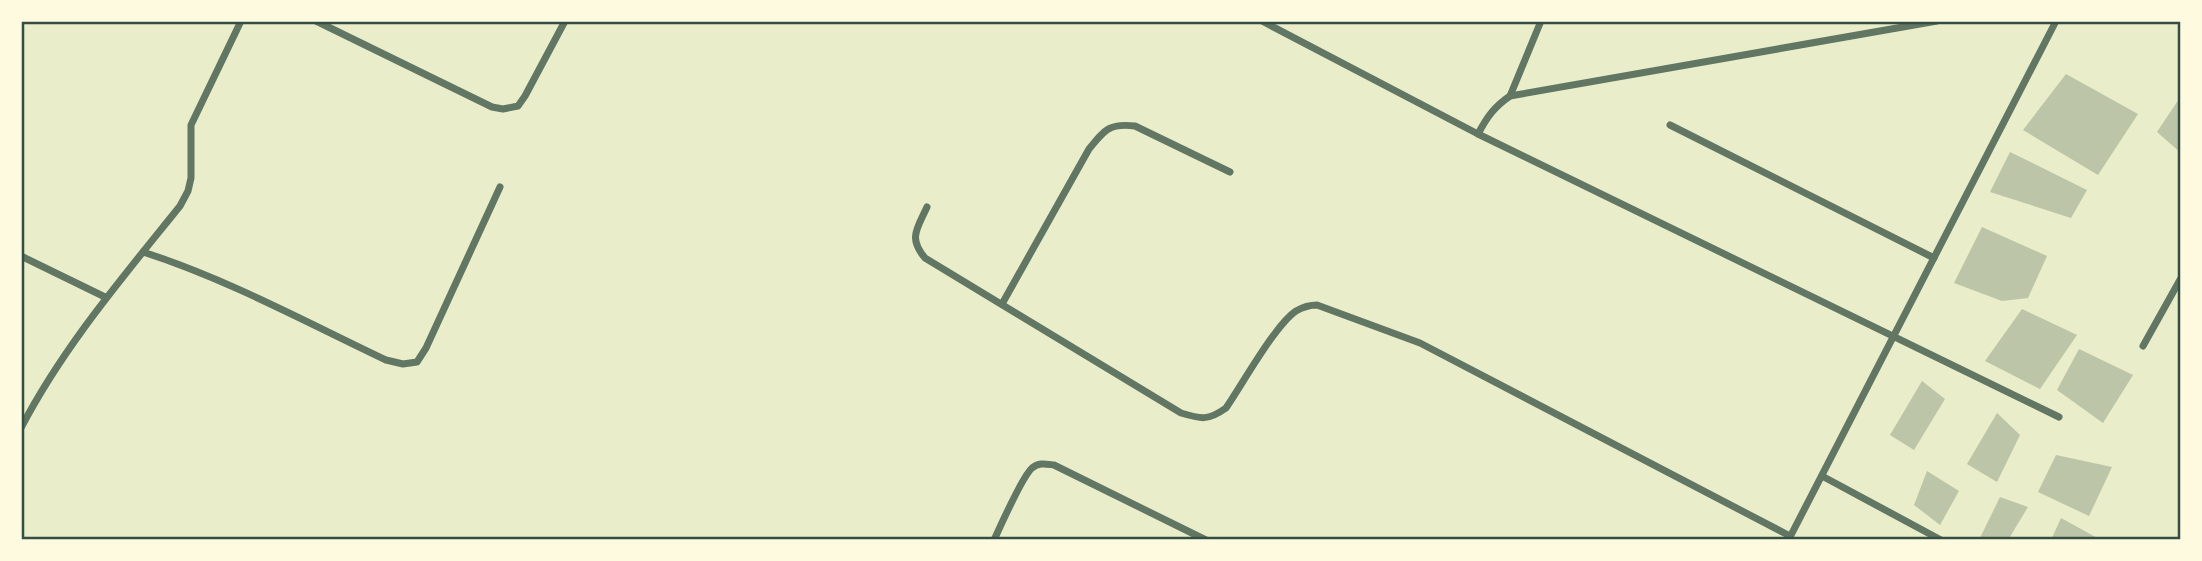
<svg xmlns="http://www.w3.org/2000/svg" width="2202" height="561" font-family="Cabin,sans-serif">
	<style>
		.building { fill: #bcc5a7 }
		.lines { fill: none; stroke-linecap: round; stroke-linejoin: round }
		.minor { stroke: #617663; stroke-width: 7 }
		.neatline { fill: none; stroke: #344e41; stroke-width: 2.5 }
	</style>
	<rect width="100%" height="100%" fill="#e9edc9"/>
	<!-- building -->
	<g class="building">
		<path d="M 2066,74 L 2138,114 L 2098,175 L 2023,130 Z"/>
		<path d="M 2181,96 L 2181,153 L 2157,132 Z"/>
		<path d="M 2010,152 L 2087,190 L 2071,218 L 1990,192 Z"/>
		<path d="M 1982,227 L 2047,256 L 2028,298 L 2002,301 L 1954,283 Z"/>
		<path d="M 2022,309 L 2077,335 L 2040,389 L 1985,361 Z"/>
		<path d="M 2079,349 L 2133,375 L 2103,423 L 2057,390 Z"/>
		<path d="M 1922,381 L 1945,399 L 1914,450 L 1890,435 Z"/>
		<path d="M 1997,413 L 2020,435 L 1997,482 L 1967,464 Z"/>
		<path d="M 2056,455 L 2112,467 L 2089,516 L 2038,492 Z"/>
		<path d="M 1927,471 L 1959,491 L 1940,525 L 1914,505 Z"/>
		<path d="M 2000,497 L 2028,507 L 2008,540 L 1979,540 Z"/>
		<path d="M 2061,518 L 2101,540 L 2051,540 Z"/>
	</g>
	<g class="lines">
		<!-- minor -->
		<g class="minor">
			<path d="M 316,21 L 492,107 L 503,109 L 518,106 L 525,96 L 565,21"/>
			<path d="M 1262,21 L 1478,134 L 2059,417"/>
			<path d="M 1510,96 L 1541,21"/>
			<path d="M 1670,125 L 1934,258"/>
			<path d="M 1478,134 C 1487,117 1494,107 1510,96 L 1937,21"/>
			<path d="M 927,207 C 917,229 908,238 925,258 L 1181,413 C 1201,419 1208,421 1226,408 C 1242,385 1275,325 1296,311 C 1303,307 1310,305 1317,305 L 1420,343 L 1790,536"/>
			<path d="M 143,252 C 227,279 306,322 386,360 L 403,364 L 417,362 L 426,348 L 500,187"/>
			<path d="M 21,256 L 105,297"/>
			<path d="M 1002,304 L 1089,149 C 1105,129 1110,123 1135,126 L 1230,172"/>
			<path d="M 2143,346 L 2181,278"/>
			<path d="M 21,428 C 63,347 123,277 180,206 L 188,191 L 191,178 L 191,125 L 241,21"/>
			<path d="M 1822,476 L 1941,540"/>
			<path d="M 1789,539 L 2056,21"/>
			<path d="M 994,540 C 1001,525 1022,477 1032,468 C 1039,462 1046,464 1054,465 L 1206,540"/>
		</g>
	</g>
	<!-- border -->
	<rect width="2202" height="561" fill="none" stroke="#fefae0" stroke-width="46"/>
	<rect x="23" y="23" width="2156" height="515" class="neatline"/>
</svg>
